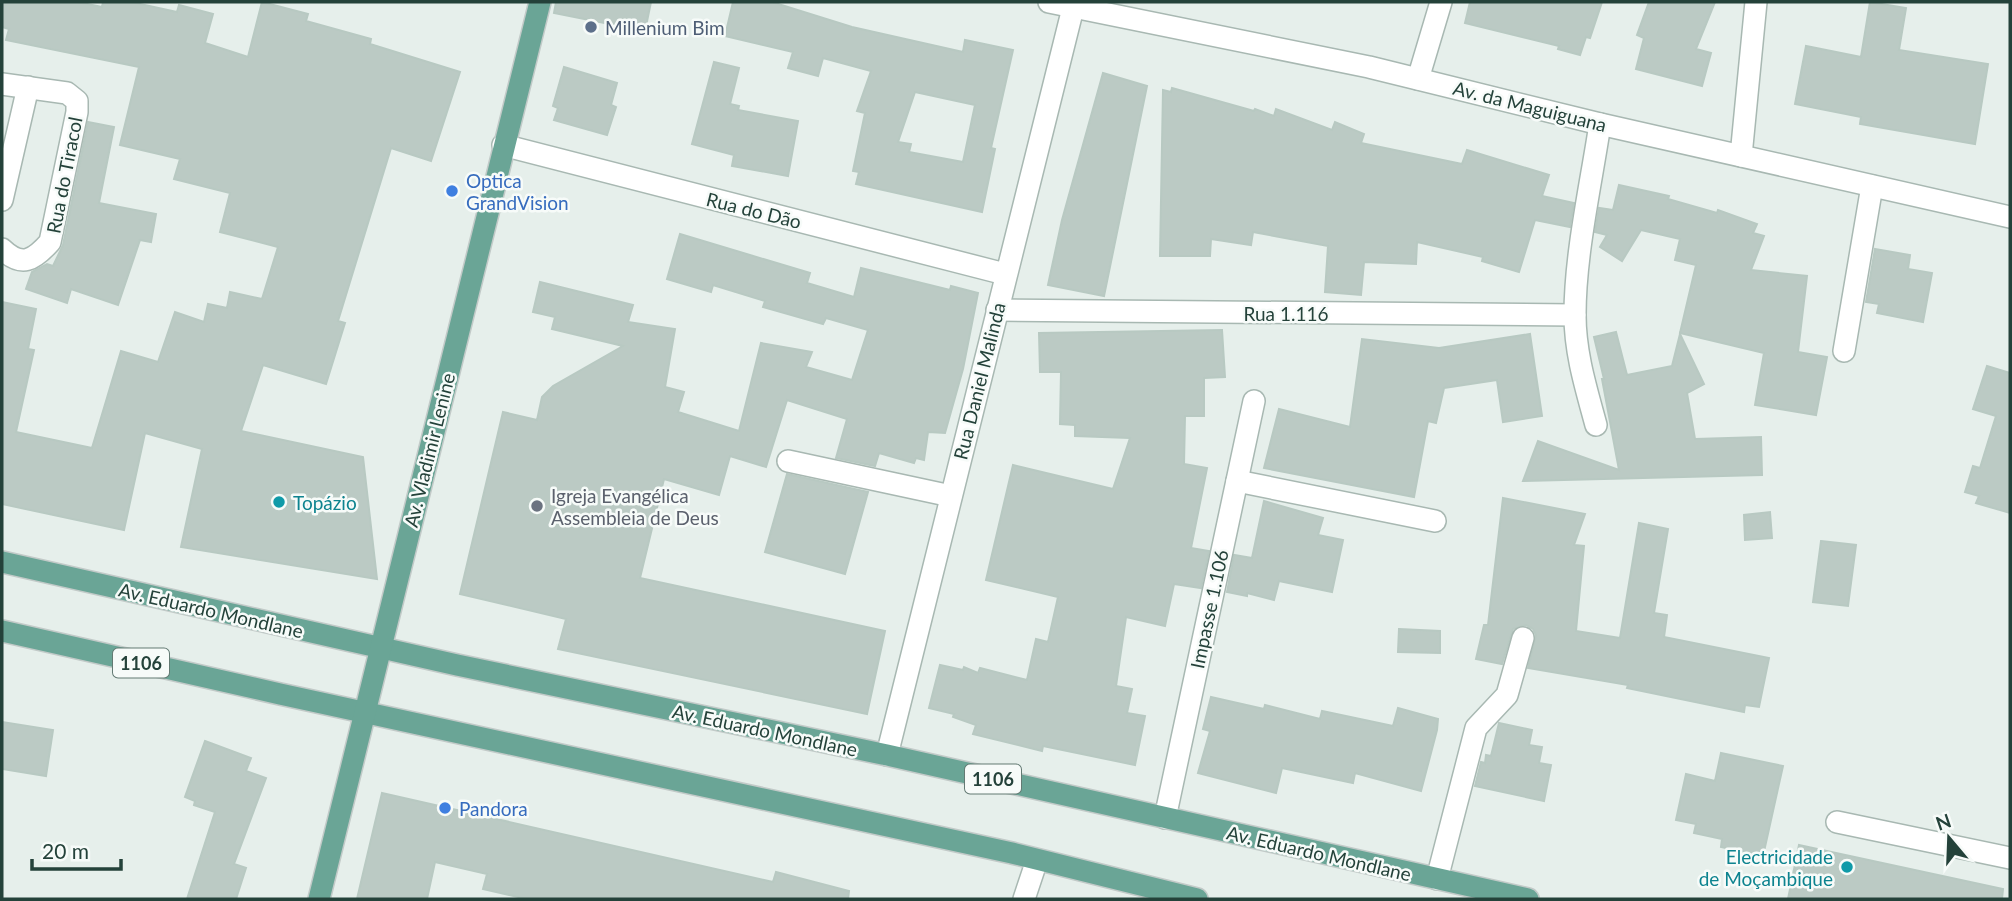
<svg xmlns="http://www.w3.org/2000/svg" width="2012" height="901" font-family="Lato,sans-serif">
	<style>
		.building { fill: #bbcac4; stroke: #b8c9c2; stroke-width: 2; fill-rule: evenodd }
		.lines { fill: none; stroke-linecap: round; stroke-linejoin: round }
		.minor-casing { stroke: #a8b8b2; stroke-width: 24 }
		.major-casing { stroke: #c2cac8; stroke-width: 24 }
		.minor { stroke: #fff; stroke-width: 21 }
		.major { stroke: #6aa596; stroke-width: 21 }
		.service-dot { fill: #5c6f8a; stroke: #f7fbf9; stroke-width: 2.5 }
		.shop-dot { fill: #3f7fe0; stroke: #f7fbf9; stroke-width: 2.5 }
		.culture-dot { fill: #0f9aa8; stroke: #f7fbf9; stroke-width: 2.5 }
		.worship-dot { fill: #6b7280; stroke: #f7fbf9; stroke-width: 2.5 }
		.labels { text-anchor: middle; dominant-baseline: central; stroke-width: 5; stroke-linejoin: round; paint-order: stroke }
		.shield { fill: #f7fbf9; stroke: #637a73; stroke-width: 2 }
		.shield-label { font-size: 18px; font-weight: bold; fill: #24423a }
		.service-label { font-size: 19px; fill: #4e5e75; stroke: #f7fbf9; text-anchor: start }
		.street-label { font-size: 19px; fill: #24423a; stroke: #f7fbf9 }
		.shop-label { font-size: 19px; fill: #366cbe; stroke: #f7fbf9; text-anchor: start }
		.worship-label { font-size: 19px; fill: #5b616d; stroke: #f7fbf9; text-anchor: start }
		.culture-label { font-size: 19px; fill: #0d838f; stroke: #f7fbf9; text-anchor: start }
	</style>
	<rect width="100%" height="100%" fill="#e6efeb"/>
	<!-- building -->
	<g class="building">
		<path d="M 2,2 L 78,2 L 102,7 L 103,2 L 131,2 L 177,12 L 179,5 L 213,14 L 205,43 L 248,57 L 262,2 L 308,14 L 306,21 L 371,39 L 370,44 L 460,72 L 431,161 L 391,148 L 338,321 L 345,323 L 326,384 L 263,365 L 241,431 L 363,457 L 377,579 L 181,547 L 202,449 L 145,433 L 124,530 L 2,504 L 2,302 L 36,309 L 28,349 L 34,350 L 16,432 L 92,448 L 121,351 L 158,362 L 175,312 L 204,322 L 208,304 L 227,308 L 230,292 L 262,299 L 278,247 L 220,232 L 230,193 L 174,179 L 180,159 L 120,145 L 139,67 L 6,40 L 9,29 L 2,27 Z"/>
		<path d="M 556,2 L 651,2 L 645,31 L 554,13 Z"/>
		<path d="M 733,2 L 772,2 L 852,27 L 963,52 L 965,40 L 1013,50 L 991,148 L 995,149 L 982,212 L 856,184 L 859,172 L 853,171 L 865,113 L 857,111 L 871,71 L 823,58 L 818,76 L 788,68 L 793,52 L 725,36 ZM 915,92 L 975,105 L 963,162 L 909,152 L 911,144 L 898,142 Z"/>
		<path d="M 1470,2 L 1602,2 L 1590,38 L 1586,37 L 1580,55 L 1558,49 L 1559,46 L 1465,23 Z"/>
		<path d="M 1649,2 L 1715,2 L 1696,49 L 1711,53 L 1702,86 L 1636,69 L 1644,38 L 1637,35 Z"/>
		<path d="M 1870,2 L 1906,8 L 1899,50 L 1988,64 L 1975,144 L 1860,124 L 1861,117 L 1795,104 L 1806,46 L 1861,57 Z"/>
		<path d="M 714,62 L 739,68 L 730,104 L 739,106 L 738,110 L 798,121 L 788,176 L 732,166 L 734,155 L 692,144 Z"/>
		<path d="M 564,67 L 617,83 L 611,105 L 616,107 L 607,135 L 554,120 L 558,108 L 553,106 Z"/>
		<path d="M 1103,73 L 1147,86 L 1104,296 L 1048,285 L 1062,220 Z"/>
		<path d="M 1172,88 L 1254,111 L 1255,109 L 1274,116 L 1276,109 L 1332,130 L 1335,122 L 1364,134 L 1361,143 L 1462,164 L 1467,150 L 1549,175 L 1542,196 L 1574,203 L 1570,227 L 1535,220 L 1519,272 L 1482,261 L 1483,257 L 1417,242 L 1416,264 L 1364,262 L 1361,295 L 1325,292 L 1328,246 L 1253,232 L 1251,245 L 1211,239 L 1210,256 L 1160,256 L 1163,90 L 1171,92 Z"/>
		<path d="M 88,122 L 114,127 L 99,203 L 156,214 L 151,242 L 140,240 L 118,305 L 71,289 L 67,303 L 26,289 L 32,272 L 47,264 L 53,266 L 63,245 Z"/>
		<path d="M 1619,185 L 1669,196 L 1668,199 L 1717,213 L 1718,210 L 1757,224 L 1753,233 L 1764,236 L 1751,270 L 1807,276 L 1798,352 L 1827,357 L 1816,415 L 1755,405 L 1764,353 L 1680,333 L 1696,265 L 1675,260 L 1680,239 L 1641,230 L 1622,261 L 1600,247 L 1607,235 L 1595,232 L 1599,208 L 1613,210 Z"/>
		<path d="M 680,234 L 810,273 L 807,283 L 854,297 L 861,268 L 950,290 L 951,286 L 978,293 L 963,369 L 945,433 L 928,432 L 924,460 L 916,458 L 914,463 L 879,453 L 875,466 L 836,458 L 847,419 L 787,400 L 766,467 L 730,456 L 719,495 L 664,479 L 640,578 L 885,631 L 867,714 L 558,649 L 566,619 L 460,594 L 503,412 L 537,420 L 542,397 L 553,386 L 623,346 L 552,329 L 555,317 L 533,312 L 540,282 L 633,305 L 628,322 L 675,329 L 665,387 L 684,392 L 678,412 L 739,431 L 761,343 L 812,352 L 806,367 L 852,380 L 868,330 L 826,318 L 823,324 L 763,307 L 765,301 L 713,285 L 711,292 L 667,279 Z"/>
		<path d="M 1875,249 L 1910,255 L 1908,269 L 1932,273 L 1923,322 L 1877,313 L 1879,304 L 1866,302 Z"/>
		<path d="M 1222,330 L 1225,377 L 1204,378 L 1204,416 L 1185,416 L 1184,464 L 1207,468 L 1191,548 L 1209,551 L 1201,588 L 1174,584 L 1165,626 L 1126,617 L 1116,686 L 1132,689 L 1127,713 L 1145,716 L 1135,765 L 1043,746 L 1042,751 L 973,734 L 976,725 L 953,717 L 954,714 L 929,708 L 940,665 L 963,670 L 964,667 L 978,673 L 980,668 L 1027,680 L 1036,639 L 1048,642 L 1058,597 L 986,580 L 1013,465 L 1113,489 L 1130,438 L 1075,436 L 1075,425 L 1060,424 L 1061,372 L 1040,372 L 1039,333 Z"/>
		<path d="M 1616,332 L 1627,375 L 1672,366 L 1680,334 L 1704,384 L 1687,393 L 1695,439 L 1761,437 L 1762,475 L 1523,481 L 1538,441 L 1619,470 L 1602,379 L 1604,379 L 1594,337 Z"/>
		<path d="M 1530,334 L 1542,416 L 1503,422 L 1497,380 L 1444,388 L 1436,423 L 1428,421 L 1414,497 L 1264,468 L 1279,409 L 1350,427 L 1362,339 L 1439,348 Z"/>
		<path d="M 1987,366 L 2010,373 L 2010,513 L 1976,503 L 1979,496 L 1965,492 L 1973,466 L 1980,468 L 1996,416 L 1973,409 Z"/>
		<path d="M 787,474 L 868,492 L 845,574 L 765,552 Z"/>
		<path d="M 1503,498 L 1585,514 L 1574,545 L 1584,546 L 1576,631 L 1620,638 L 1639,523 L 1668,529 L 1654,613 L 1667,615 L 1664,637 L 1769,658 L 1759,707 L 1745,705 L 1744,712 L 1627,688 L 1628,685 L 1528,668 L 1536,635 L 1533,629 L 1526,625 L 1513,629 L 1502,664 L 1476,659 L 1484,625 L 1488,625 Z"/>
		<path d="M 1264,501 L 1323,518 L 1318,535 L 1343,540 L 1332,592 L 1279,581 L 1274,600 L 1247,593 L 1247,596 L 1227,592 L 1234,555 L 1252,558 Z"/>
		<path d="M 1770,512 L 1772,538 L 1745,540 L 1744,515 Z"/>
		<path d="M 1821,541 L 1856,545 L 1848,606 L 1813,602 Z"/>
		<path d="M 1399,629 L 1440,631 L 1440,653 L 1398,652 Z"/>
		<path d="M 1211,697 L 1264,709 L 1265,705 L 1320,719 L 1322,711 L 1393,726 L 1398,708 L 1438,719 L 1437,730 L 1421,791 L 1355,773 L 1353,783 L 1282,768 L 1276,793 L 1198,773 L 1210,731 L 1203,729 Z"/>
		<path d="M 2,722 L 53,730 L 46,776 L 2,769 Z"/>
		<path d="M 1499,723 L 1532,730 L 1529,745 L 1542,747 L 1539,763 L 1551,765 L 1544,801 L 1475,786 L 1481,762 L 1485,763 L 1486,755 L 1491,756 Z"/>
		<path d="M 205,741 L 251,758 L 246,771 L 266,778 L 234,864 L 246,868 L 236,899 L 187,899 L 215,812 L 194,805 L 195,801 L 185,797 Z"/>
		<path d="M 1721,753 L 1783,766 L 1763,856 L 1721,847 L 1722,839 L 1694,833 L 1696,824 L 1676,820 L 1686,774 L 1715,781 Z"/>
		<path d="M 382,793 L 773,882 L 776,872 L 849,891 L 848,899 L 527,899 L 483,889 L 487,874 L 435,862 L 427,899 L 357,899 Z"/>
		<path d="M 1799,845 L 2003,889 L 2002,899 L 1788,899 Z"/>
	</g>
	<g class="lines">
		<defs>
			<g id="minor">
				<path d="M 1049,2 L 1369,67 L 1600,124 L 2010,217"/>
				<path d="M 1418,79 L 1441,2"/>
				<path d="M 2,84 L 67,93 L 77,101 L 77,112 L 50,242 C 34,260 22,268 2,249"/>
				<path d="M 503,145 L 1005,274"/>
				<path d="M 1741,156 L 1756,2"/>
				<path d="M 2,200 L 28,87"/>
				<path d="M 997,310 L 1575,315"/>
				<path d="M 1844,351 L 1872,186"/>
				<path d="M 1596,425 C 1586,388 1575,353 1575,315 C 1575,254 1591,184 1600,124"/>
				<path d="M 788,461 L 951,496"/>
				<path d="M 1237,481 L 1435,521"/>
				<path d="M 887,755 L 1073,8"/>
				<path d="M 1165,818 L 1254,401"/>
				<path d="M 1837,822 L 2010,858"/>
				<path d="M 1437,879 L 1476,728 L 1507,695 L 1523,638"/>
				<path d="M 1024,899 L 1037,860"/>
			</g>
			<g id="major">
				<path d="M 2,562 L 457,665 L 887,755 L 1528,899"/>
				<path d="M 2,631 L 280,694 L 1012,853 L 1197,899"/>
				<path d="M 319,899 L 540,2"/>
			</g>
		</defs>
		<!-- minor casing -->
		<use href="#minor" class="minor-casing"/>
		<!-- major casing -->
		<use href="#major" class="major-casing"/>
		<!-- minor -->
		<use href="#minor" class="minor"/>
		<!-- major -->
		<use href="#major" class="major"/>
	</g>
	<!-- markers -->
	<circle class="service-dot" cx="591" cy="27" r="7"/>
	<g class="shop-dot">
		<circle cx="452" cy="191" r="7"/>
		<circle cx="445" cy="808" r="7"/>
	</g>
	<g class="culture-dot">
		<circle cx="279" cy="502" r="7"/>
		<circle cx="1847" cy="867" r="7"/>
	</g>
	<circle class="worship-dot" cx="537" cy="506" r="7"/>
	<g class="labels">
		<!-- shield labels -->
		<g class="shield">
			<rect x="113" y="648.5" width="56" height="29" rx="5"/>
			<rect x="965" y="764.5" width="56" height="29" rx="5"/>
		</g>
		<g class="shield-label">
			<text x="141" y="663">1106</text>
			<text x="993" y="779">1106</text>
		</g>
		<!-- service labels -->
		<g class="service-label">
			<text x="605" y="27">Millenium Bim</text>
		</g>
		<!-- street labels -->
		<g class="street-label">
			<text transform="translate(1530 106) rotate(14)">Av. da Maguiguana</text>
			<text transform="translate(64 175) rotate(-79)">Rua do Tiracol</text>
			<text transform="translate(754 210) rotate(14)">Rua do Dão</text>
			<text x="1286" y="313">Rua 1.116</text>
			<text transform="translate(979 381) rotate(-76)">Rua Daniel Malinda</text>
			<text transform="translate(429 450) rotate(-76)">Av. Vladimir Lenine</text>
			<text transform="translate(1209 609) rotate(-78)">Impasse 1.106</text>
			<text transform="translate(211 610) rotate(13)">Av. Eduardo Mondlane</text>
			<text transform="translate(765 730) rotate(12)">Av. Eduardo Mondlane</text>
			<text transform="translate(1319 853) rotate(13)">Av. Eduardo Mondlane</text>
		</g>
		<!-- shop labels -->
		<g class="shop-label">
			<text x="466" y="180">Optica<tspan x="466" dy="22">GrandVision</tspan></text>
			<text x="459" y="808">Pandora</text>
		</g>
		<!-- worship labels -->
		<g class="worship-label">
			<text x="551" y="495">Igreja Evangélica<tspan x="551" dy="22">Assembleia de Deus</tspan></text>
		</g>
		<!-- culture labels -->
		<g class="culture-label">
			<text x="293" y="502">Topázio</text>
			<text x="1833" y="856" text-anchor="end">Electricidade<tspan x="1833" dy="22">de Moçambique</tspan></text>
		</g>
	</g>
	<!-- border -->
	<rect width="2012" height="901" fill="none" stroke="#24423a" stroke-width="7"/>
	<!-- north arrow -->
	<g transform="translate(1949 838) rotate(341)" stroke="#f7fbf9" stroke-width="5" paint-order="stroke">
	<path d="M0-5L12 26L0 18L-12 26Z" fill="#24423a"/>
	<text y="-10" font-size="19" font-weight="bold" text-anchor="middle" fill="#24423a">N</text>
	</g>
	<!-- scale -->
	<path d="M32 859v10h89v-10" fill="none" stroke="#24423a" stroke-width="3.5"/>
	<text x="42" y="859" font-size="21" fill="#24423a" stroke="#f7fbf9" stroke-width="5" paint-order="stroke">20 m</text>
</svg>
